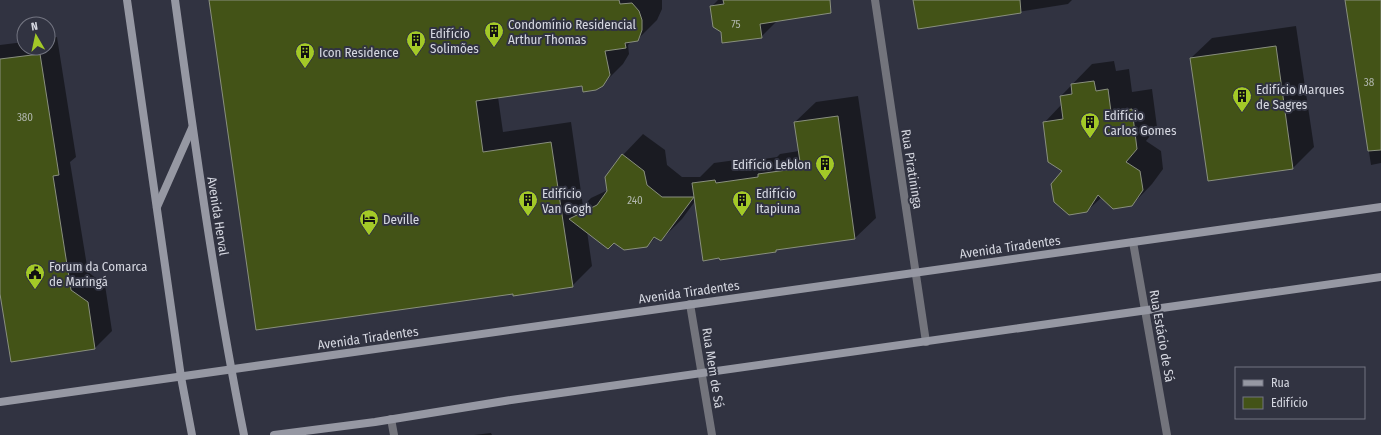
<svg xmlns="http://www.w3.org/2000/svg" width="1381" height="435" font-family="'Fira Sans Condensed',sans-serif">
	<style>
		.shadow { fill: #0007 }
		.building { fill: #435317; stroke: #898f7e }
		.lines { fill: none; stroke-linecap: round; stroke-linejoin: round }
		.service { stroke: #73747c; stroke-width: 8 }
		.minor { stroke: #73747c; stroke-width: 8 }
		.secondary { stroke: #9698a3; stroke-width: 8 }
		.labels { text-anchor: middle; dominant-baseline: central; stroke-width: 4; stroke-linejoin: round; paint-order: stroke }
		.number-label { font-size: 11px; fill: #b1b7ae }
		.poi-label { font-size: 13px; fill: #d6d8e1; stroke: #313341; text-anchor: start }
		.street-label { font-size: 13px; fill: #d6d8e1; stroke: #313341 }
	</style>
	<rect width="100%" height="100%" fill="#313341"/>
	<!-- shadow -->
	<g class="shadow">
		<path d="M 210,0 L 662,0 L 662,9 L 657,20 L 637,40 L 632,41 L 628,45 L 629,54 L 623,64 L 602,85 L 582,85 L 498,97 L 503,132 L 571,122 L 583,206 L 591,198 L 608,190 L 623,155 L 643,134 L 665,150 L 667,165 L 682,177 L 700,177 L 714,163 L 736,160 L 736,163 L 777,157 L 780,154 L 799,151 L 795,122 L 816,102 L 858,96 L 876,218 L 855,238 L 777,249 L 775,251 L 696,200 L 682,219 L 661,240 L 656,237 L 647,246 L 614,241 L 587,231 L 592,266 L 572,286 Z"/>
		<path d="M 718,0 L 818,0 L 778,20 L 761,37 L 722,32 L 711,7 Z"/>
		<path d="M 914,0 L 1072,0 L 1068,4 L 918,28 Z"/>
		<path d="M 1346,0 L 1381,0 L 1381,163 L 1371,165 Z"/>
		<path d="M 1296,26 L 1314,147 L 1293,168 L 1209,180 L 1191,58 L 1212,38 Z"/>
		<path d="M 57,37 L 76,157 L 70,162 L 88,272 L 105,285 L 112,331 L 95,348 L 0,294 L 0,45 L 24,42 L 24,48 L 48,48 L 48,38 Z"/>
		<path d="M 1114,61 L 1116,71 L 1129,69 L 1132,92 L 1152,89 L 1157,127 L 1146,141 L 1161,151 L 1163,169 L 1152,184 L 1132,205 L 1102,197 L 1087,211 L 1064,171 L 1044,123 L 1062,104 L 1061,96 L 1092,64 Z"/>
		<path d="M 491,433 L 492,435 L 474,435 Z"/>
	</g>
	<!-- building -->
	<g class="building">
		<path d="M 209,0 L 619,0 L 620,4 L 632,3 L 639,11 L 642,20 L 642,30 L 638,41 L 625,43 L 626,48 L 605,51 L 610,75 L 603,86 L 596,90 L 583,92 L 582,86 L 476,101 L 483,152 L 551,142 L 573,287 L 513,296 L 513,294 L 256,330 Z"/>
		<path d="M 723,0 L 830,0 L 831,13 L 760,24 L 762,38 L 722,43 L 721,32 L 713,27 L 710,6 L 724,4 Z"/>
		<path d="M 913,0 L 1020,0 L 1021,13 L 918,29 Z"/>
		<path d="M 1345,0 L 1381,0 L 1381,150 L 1368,151 Z"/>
		<path d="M 1276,46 L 1293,169 L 1208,181 L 1190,58 Z"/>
		<path d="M 40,54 L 59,175 L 53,176 L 71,290 L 88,302 L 95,349 L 11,362 L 0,294 L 0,59 Z"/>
		<path d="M 1094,81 L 1096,91 L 1108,89 L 1111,112 L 1132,109 L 1137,149 L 1126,162 L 1140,171 L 1143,190 L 1132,206 L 1113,209 L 1098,195 L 1087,212 L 1069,215 L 1054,202 L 1051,184 L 1062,171 L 1048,162 L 1043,122 L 1063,119 L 1060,96 L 1072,94 L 1071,84 Z"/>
		<path d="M 838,116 L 855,239 L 776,250 L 776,252 L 720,260 L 719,258 L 703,261 L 692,183 L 715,180 L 716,183 L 758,177 L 758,174 L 801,168 L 794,122 Z"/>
		<path d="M 622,154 L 644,171 L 647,185 L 662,197 L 694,197 L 661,241 L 654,237 L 647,247 L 624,250 L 614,243 L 608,249 L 569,219 L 597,205 L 607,191 L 605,177 Z"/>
	</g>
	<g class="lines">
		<!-- service -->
		<path class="service" d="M 391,419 L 394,435"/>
		<!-- minor -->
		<g class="minor">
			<path d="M 875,0 L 926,342"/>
			<path d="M 1133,242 L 1167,435"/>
			<path d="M 690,304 L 712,435"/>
		</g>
		<!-- secondary -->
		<g class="secondary">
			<path d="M 127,0 L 181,377 L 192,435"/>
			<path d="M 175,0 C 195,145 215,291 244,435"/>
			<path d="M 157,207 L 192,128"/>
			<path d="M 0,402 L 1381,207"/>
			<path d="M 274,435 L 375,422 L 511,400 L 1381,277"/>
		</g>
	</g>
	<!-- icons -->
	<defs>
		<symbol id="building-pin" viewBox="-11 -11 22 30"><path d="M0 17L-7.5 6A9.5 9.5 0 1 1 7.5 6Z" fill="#a3c927" stroke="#313341"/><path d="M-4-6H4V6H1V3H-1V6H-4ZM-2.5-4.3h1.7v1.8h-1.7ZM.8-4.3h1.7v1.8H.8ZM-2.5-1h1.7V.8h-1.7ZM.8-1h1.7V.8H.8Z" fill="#111"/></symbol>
		<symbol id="hotel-pin" viewBox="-11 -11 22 30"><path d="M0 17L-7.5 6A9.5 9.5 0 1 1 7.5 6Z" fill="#a3c927" stroke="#313341"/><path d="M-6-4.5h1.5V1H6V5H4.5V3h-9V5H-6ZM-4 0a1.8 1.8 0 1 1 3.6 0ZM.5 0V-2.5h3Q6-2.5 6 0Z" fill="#111"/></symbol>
		<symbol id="civic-pin" viewBox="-11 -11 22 30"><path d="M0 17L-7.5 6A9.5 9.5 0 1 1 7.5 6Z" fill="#a3c927" stroke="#313341"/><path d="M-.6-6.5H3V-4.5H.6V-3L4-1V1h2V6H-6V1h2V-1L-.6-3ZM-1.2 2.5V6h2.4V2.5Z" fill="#111"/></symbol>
	</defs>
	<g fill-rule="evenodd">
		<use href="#building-pin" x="483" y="20" width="22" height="30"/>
		<use href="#building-pin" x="405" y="29" width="22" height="30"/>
		<use href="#building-pin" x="294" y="41" width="22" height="30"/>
		<use href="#building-pin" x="1231" y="85" width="22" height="30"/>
		<use href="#building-pin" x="1079" y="111" width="22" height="30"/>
		<use href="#building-pin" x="814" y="153" width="22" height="30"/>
		<use href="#building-pin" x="517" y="189" width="22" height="30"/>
		<use href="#building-pin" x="731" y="189" width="22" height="30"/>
		<use href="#hotel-pin" x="358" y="208" width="22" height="30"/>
		<use href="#civic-pin" x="24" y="262" width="22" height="30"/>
	</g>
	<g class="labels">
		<!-- number labels -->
		<g class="number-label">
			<text x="736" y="24">75</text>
			<text x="1369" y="82">38</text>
			<text x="25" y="117">380</text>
			<text x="635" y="200">240</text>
		</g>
		<!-- poi labels -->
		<g class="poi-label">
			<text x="508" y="24">Condomínio Residencial<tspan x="508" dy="15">Arthur Thomas</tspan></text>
			<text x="430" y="33">Edifício<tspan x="430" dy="15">Solimões</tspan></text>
			<text x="319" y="52">Icon Residence</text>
			<text x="1256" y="89">Edifício Marques<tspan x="1256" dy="15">de Sagres</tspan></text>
			<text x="1104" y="115">Edifício<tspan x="1104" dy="15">Carlos Gomes</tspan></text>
			<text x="811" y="164" text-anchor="end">Edifício Leblon</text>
			<text x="542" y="193">Edifício<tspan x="542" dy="15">Van Gogh</tspan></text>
			<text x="756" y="193">Edifício<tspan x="756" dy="15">Itapiuna</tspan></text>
			<text x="383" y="219">Deville</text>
			<text x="49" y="266">Forum da Comarca<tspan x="49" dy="15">de Maringá</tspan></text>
		</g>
		<!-- street labels -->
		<g class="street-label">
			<text transform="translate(912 169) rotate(81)">Rua Piratininga</text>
			<text transform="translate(218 216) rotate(81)">Avenida Herval</text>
			<text transform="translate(1010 247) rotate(-8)">Avenida Tiradentes</text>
			<text transform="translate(689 292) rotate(-8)">Avenida Tiradentes</text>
			<text transform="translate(1162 336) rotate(80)">Rua Estácio de Sá</text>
			<text transform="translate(368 338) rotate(-8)">Avenida Tiradentes</text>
			<text transform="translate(713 368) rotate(81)">Rua Mem de Sá</text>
		</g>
	</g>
	<!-- legend -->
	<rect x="1235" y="367" width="130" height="52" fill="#313341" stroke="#737581"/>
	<rect x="1243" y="380" width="20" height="6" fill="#9698a3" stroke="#737581"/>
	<text x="1271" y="387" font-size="12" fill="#d6d8e1">Rua</text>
	<rect x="1243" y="397" width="20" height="12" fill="#435317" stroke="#737581"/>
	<text x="1271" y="407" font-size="12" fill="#d6d8e1">Edifício</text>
	<!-- north arrow -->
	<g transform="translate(36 36) rotate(351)"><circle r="19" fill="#313341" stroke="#737581"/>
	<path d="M0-3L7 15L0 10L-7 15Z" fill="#a3c927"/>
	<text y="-6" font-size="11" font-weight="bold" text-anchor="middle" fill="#d6d8e1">N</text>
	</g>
</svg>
